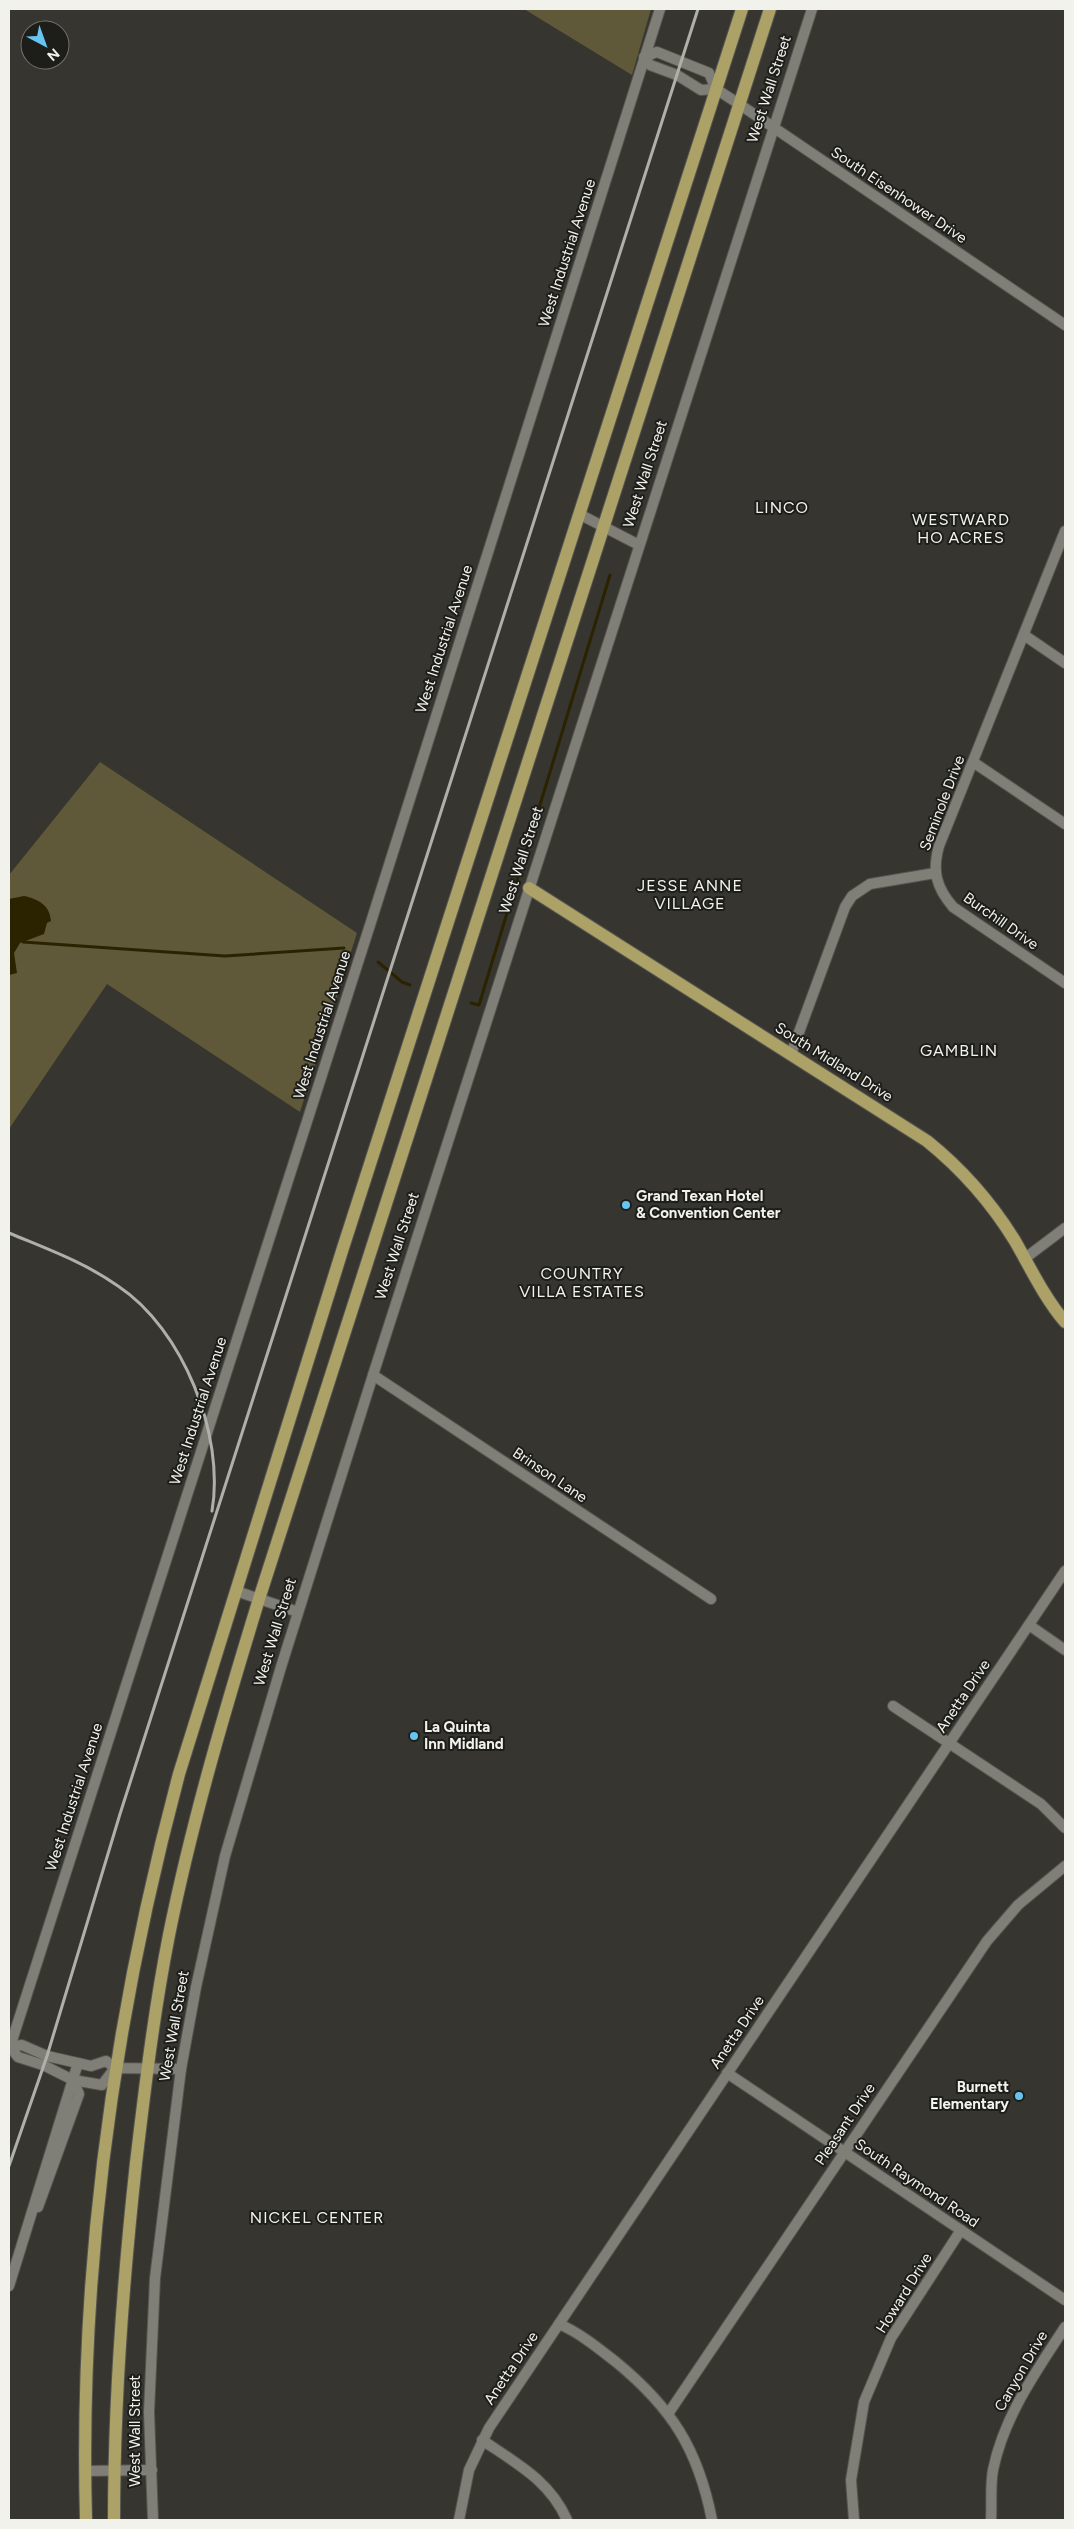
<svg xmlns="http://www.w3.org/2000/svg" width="1074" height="2529" font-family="Figtree,sans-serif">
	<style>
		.green { fill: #5f593a }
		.water { fill: #2b2300 }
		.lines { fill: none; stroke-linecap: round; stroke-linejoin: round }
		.stream { stroke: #2b2300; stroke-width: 3 }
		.minor-casing { stroke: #55544f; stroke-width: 12 }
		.major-casing { stroke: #55544f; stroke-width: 14 }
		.minor { stroke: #807f77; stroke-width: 10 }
		.major { stroke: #aca268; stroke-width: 12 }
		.rail { stroke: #b0b0aa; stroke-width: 3 }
		.poi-dot { fill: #67c4f0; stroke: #1d1d1a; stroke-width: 2 }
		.labels { text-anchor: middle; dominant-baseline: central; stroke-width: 4; stroke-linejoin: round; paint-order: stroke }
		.street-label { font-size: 15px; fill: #f2f2ed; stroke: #1d1d1a }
		.poi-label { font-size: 15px; font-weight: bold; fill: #f2f2ed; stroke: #1d1d1a; text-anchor: start }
		.neighbourhood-label { font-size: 16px; letter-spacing: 1px; fill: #f2f2ed; stroke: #1d1d1a }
	</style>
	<rect width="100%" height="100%" fill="#37352f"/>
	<!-- green -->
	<g class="green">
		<path d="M 524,9 L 651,9 L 632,75 Z"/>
		<path d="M 100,762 L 357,933 L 300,1112 L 107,984 L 9,1129 L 9,875 Z"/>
	</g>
	<!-- water -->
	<path class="water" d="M 24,896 C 38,899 50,905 51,921 L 47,923 L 44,934 L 20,943 L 14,953 L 17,973 L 9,975 L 9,899 Z"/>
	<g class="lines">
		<!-- stream -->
		<g class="stream">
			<path d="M 23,942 L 225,956 L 344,948"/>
			<path d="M 378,962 L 402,982 L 410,985"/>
			<path d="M 471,1003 L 479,1005 L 610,575"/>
		</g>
		<defs>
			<g id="minor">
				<path d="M 716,89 L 709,73 L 657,52 L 644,57 L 650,65 L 677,75 L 701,90 L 716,89 L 739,104 L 1065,325"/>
				<path d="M 579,514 L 639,545"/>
				<path d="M 1065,531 L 939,846 C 932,871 936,887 953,907 L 1065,983"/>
				<path d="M 1024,635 L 1065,663"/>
				<path d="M 973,762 L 1065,824"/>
				<path d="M 791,1054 L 845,907 L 852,896 L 870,884 L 935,873"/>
				<path d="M 1024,1259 L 1065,1228"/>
				<path d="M 373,1375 L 711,1599"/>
				<path d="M 236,1591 L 298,1612"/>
				<path d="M 1029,1625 L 1065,1650"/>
				<path d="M 893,1706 L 1041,1804 L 1065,1828"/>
				<path d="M 9,2050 L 370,925 L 660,9"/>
				<path d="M 115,2068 L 102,2085 L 73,2080 L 43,2065 L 18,2057 L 10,2047 L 22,2045 L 47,2056 L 91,2066 L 106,2061 L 115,2068 L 181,2069"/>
				<path d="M 727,2073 L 1065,2300"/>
				<path d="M 38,2207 L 79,2094 L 73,2080"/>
				<path d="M 9,2286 L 78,2063"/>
				<path d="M 559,2324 C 580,2333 598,2348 616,2362 C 672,2408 698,2449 712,2520"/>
				<path d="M 668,2414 L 987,1941 L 1018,1905 L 1065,1866"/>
				<path d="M 482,2440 C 516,2463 550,2481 567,2520"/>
				<path d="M 85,2471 L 152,2470"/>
				<path d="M 153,2520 L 149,2412 L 155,2278 L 181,2069 L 196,1987 L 225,1856 L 281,1667 L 373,1375 L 812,9"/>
				<path d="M 459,2520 L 469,2470 L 489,2428 L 1065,1571"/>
				<path d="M 854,2520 L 851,2480 L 864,2402 L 891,2338 L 961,2230"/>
				<path d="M 991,2520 C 992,2504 990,2486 993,2470 C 1004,2416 1036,2372 1065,2327"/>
			</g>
			<g id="major">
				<path d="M 529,888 L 927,1141 C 963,1170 991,1202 1015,1241 C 1031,1269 1044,1297 1065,1322"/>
				<path d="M 86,2520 C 79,2268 114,2017 179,1774 L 342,1251 L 742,9"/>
				<path d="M 114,2520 C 114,2401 123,2282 136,2163 C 145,2087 154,2011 169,1935 C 192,1821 225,1710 259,1599 L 770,9"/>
			</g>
		</defs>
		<!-- minor casing -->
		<use href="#minor" class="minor-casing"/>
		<!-- major casing -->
		<use href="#major" class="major-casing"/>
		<!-- minor -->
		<use href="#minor" class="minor"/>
		<!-- major -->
		<use href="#major" class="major"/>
		<!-- rail -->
		<g class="rail">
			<path d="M 9,1233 C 47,1249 84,1262 118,1286 C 183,1329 225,1435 212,1511"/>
			<path d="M 9,2166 L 47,2056 L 120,1814 L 698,9"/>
		</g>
	</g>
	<!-- markers -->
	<g class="poi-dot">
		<circle cx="626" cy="1205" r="5"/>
		<circle cx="414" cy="1736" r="5"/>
		<circle cx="1019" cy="2096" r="5"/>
	</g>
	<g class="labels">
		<!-- street labels -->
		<g class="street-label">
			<text transform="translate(769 89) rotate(-72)">West Wall Street</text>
			<text transform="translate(899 195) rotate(34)">South Eisenhower Drive</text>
			<text transform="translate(567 253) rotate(-72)">West Industrial Avenue</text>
			<text transform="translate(645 474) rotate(-72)">West Wall Street</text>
			<text transform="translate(444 639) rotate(-72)">West Industrial Avenue</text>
			<text transform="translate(942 803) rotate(-69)">Seminole Drive</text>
			<text transform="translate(521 860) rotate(-72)">West Wall Street</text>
			<text transform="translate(1001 921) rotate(35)">Burchill Drive</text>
			<text transform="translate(322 1025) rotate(-72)">West Industrial Avenue</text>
			<text transform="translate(834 1062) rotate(32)">South Midland Drive</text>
			<text transform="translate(397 1246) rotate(-72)">West Wall Street</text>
			<text transform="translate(198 1411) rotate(-72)">West Industrial Avenue</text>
			<text transform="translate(550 1475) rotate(34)">Brinson Lane</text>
			<text transform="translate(275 1632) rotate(-73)">West Wall Street</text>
			<text transform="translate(963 1696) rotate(-56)">Anetta Drive</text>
			<text transform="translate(74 1797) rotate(-72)">West Industrial Avenue</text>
			<text transform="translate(174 2026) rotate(-80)">West Wall Street</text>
			<text transform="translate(737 2032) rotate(-56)">Anetta Drive</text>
			<text transform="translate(845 2124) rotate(-56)">Pleasant Drive</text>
			<text transform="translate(917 2183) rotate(34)">South Raymond Road</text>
			<text transform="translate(904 2293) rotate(-58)">Howard Drive</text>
			<text transform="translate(511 2368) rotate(-56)">Anetta Drive</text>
			<text transform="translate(1021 2371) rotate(-60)">Canyon Drive</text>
			<text transform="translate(135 2431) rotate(-90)">West Wall Street</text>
		</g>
		<!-- poi labels -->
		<g class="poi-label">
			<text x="636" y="1196">Grand Texan Hotel<tspan x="636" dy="17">&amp; Convention Center</tspan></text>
			<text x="424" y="1727">La Quinta<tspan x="424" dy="17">Inn Midland</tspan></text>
			<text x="1009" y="2087" text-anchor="end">Burnett<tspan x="1009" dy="17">Elementary</tspan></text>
		</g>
		<!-- neighbourhood labels -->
		<g class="neighbourhood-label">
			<text x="782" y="507">LINCO</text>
			<text x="961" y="519">WESTWARD<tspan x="961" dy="18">HO ACRES</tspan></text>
			<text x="690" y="885">JESSE ANNE<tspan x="690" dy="18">VILLAGE</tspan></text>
			<text x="959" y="1050">GAMBLIN</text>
			<text x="582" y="1273">COUNTRY<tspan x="582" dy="18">VILLA ESTATES</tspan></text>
			<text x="317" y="2217">NICKEL CENTER</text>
		</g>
	</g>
	<!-- border -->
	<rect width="1074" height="2529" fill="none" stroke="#f2f2ed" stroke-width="20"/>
	<!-- north arrow -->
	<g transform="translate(45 45) rotate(139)"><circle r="24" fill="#1d1d1a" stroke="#72726e"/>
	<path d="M0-4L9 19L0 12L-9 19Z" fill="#67c4f0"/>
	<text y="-8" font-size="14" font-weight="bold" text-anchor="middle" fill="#f2f2ed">N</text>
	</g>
</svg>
